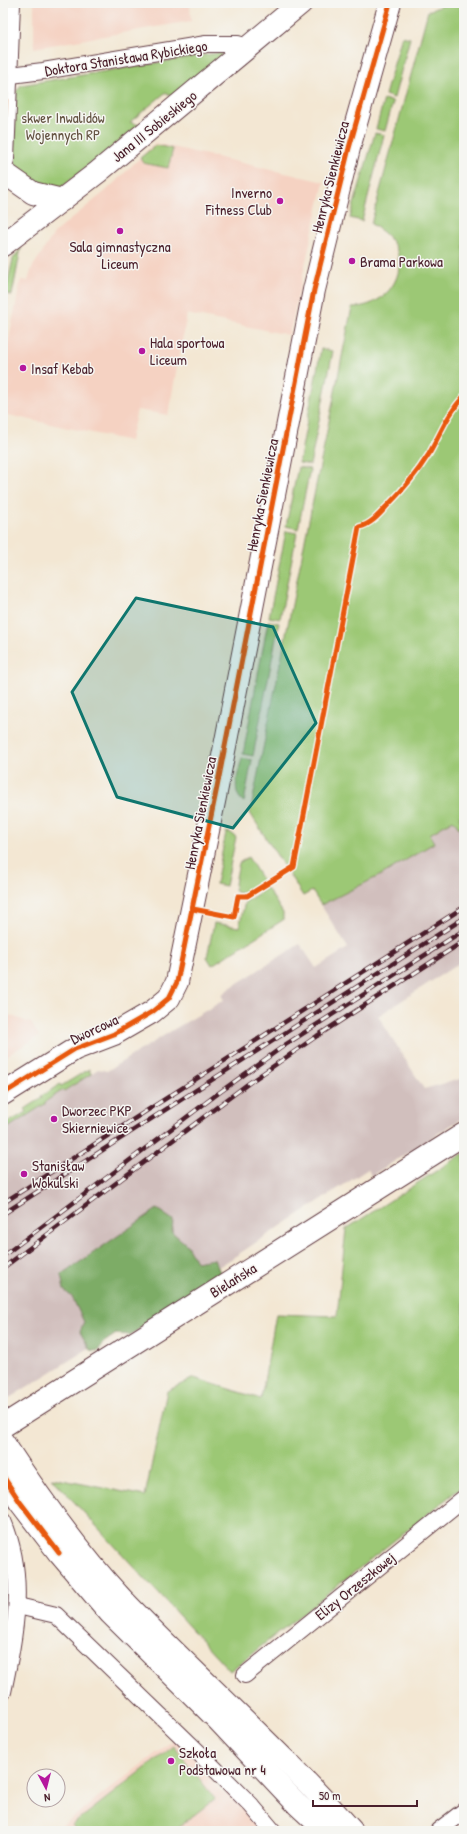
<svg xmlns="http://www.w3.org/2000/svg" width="467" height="1834" font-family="'Patrick Hand',sans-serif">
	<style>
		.built { fill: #f5d2c2 }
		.industrial { fill: #d1bfbd }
		.green { fill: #9cc875; stroke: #737450 }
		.forest { fill: #7dac66; stroke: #646648 }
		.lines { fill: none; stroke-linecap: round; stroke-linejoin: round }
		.street-casing { stroke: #633d44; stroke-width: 18 }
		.secondary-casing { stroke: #633d44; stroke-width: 24 }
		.primary-casing { stroke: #633d44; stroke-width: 24 }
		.street { stroke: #fff; stroke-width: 16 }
		.secondary { stroke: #fff; stroke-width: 22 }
		.primary { stroke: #fff; stroke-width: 22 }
		.rail-casing { stroke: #4a1f2b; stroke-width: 4.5 }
		.rail { stroke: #f6f6f2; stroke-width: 3; stroke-dasharray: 9; stroke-linecap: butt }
		.cycleway-casing { stroke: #f6f6f2; stroke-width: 8 }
		.cycleway { stroke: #e8590c; stroke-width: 5 }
		.marked { fill: #0f766e; fill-opacity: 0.2; stroke: #0f766e; stroke-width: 3; stroke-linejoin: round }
		.poi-dot { fill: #b5179e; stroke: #f6f6f2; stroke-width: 1.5 }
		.labels { text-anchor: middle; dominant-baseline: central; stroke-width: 3; stroke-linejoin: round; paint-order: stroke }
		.street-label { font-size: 15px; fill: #4a1f2b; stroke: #f6f6f2 }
		.park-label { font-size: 15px; fill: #635241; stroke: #f6f6f2 }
		.poi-label { font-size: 15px; fill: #4a1f2b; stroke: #f6f6f2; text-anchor: start }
	</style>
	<rect width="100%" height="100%" fill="#f6f6f2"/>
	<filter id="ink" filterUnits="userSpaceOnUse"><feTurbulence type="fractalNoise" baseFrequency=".025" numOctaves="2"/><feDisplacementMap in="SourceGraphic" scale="8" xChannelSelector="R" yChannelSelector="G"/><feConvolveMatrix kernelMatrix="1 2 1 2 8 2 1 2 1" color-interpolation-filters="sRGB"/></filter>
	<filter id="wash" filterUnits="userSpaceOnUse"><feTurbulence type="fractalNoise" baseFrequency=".012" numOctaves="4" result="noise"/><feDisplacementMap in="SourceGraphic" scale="16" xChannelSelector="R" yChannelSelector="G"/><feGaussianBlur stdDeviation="0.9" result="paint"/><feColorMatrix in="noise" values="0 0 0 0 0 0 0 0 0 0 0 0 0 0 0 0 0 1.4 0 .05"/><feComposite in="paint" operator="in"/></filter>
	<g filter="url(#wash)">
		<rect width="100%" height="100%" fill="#f3e7d3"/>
		<!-- built -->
		<g class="built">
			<path d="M 34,3 L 190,3 L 191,21 L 34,48 Z"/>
			<path d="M 155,143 L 324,182 L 289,335 L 187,314 L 168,415 L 137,410 L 130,441 L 3,414 L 3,367 L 21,280 L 28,281 L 32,268 L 55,232 L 107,190 Z"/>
			<path d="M 3,1013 L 31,1023 L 39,1036 L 3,1058 Z"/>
			<path d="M 176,1738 L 223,1793 L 230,1787 L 266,1831 L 55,1831 Z"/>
		</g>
		<!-- industrial -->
		<path class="industrial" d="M 464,794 L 464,960 L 378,1016 L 424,1089 L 464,1078 L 464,1117 L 371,1176 L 368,1169 L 231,1259 L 3,1402 L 3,1131 L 45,1104 L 44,1102 L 51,1097 L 63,1090 L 65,1091 L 98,1069 L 107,1071 L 176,1028 L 224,1000 L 221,995 L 230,988 L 300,944 L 316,968 L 348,948 L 312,891 Z"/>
		<!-- green -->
		<g class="green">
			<path d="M 450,3 L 464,3 L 464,813 L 459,817 L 463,825 L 459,828 L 453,820 L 430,834 L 434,843 L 383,874 L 321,905 L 312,891 L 303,896 L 250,813 L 352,307 C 380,308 407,281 397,251 C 393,239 382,230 371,224 L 428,11 Z"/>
			<path d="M 402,36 L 410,38 L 394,98 L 385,95 Z"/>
			<path d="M 223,52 L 220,60 L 174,96 L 165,93 L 130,122 L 139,125 L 61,188 L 44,191 L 16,168 L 14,154 L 16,92 L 21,85 Z"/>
			<path d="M 384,99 L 393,102 L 385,131 L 376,129 Z"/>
			<path d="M 375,133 L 384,135 L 362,221 L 350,218 Z"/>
			<path d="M 156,145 L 173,149 L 168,168 L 143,163 L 140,158 Z"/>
			<path d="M 21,248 L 12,295 L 5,294 L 13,259 Z"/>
			<path d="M 321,349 L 333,351 L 310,465 L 299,463 Z"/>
			<path d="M 298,467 L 310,469 L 298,529 L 286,526 Z"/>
			<path d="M 286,531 L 297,533 L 280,619 L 269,617 Z"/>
			<path d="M 268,621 L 279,623 L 253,756 L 243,754 Z"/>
			<path d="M 242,758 L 252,760 L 244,802 C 230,793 239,771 242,758 Z"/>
			<path d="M 226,832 L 231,833 L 236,837 L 226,886 L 216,884 Z"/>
			<path d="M 248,857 L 263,881 C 231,902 232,895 239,863 Z"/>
			<path d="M 267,888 L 283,913 L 283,920 L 212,965 L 207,957 L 214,923 L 239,927 L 245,902 Z"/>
			<path d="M 89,1069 L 91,1074 L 64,1091 L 63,1090 L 45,1102 L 45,1104 L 3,1131 L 3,1125 L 27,1112 L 25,1109 L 42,1098 L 41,1096 L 55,1088 L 60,1084 L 61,1086 Z"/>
			<path d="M 464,1153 L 464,1485 L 230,1671 L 52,1478 L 145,1496 L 167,1391 L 194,1378 L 261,1399 L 276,1314 L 337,1316 L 346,1229 Z"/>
			<path d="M 174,1746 L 215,1799 L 173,1831 L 77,1831 L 72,1825 Z"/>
		</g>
		<!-- forest -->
		<path class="forest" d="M 157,1209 L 173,1220 L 172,1232 L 187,1245 L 196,1262 L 214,1259 L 221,1274 L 200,1291 L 130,1335 L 116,1334 L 103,1343 L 98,1351 L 90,1350 L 80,1332 L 84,1322 L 72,1297 L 64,1290 L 61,1275 Z"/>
	</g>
	<g filter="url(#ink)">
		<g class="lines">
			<defs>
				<g id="street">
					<path d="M 3,76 L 43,71 L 206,44 L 238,44 L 248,49"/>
					<path d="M 3,1521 C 27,1577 15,1634 3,1692"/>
					<path d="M 18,1606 L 56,1615 L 197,1751 L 251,1805 L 273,1831"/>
					<path d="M 245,1675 L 464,1498"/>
					<path d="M 438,1831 L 464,1811"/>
				</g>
				<g id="secondary">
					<path d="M 3,159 L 9,3"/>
					<path d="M 3,172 L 33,193 L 62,200"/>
					<path d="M 3,245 L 98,172 L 301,3"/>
					<path d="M 3,1094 L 75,1049 L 114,1034 L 152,1012 L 169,998 L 177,982 L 217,787 L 314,290 L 349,148 L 390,3"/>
					<path d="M 3,1426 L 464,1134"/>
				</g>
				<g id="primary">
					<path d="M 3,1442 C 39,1497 77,1551 122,1599 C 197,1677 280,1750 352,1831"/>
					<path d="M 3,1476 L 20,1502 L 59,1553 L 110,1613 L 218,1720 L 298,1805 L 326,1831"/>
				</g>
			</defs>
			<!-- street casing -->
			<use href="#street" class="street-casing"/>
			<!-- secondary casing -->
			<use href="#secondary" class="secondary-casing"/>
			<!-- primary casing -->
			<use href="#primary" class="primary-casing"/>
			<!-- street -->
			<use href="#street" class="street"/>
			<!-- secondary -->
			<use href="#secondary" class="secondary"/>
			<!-- primary -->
			<use href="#primary" class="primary"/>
			<defs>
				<g id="rail">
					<path d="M 3,1203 L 464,907"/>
					<path d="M 3,1214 L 464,918"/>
					<path d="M 3,1256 L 216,1095 L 285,1045 L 464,930"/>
					<path d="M 3,1268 L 249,1083 L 317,1036 L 464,941"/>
				</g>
			</defs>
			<!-- rail casing -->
			<use href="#rail" class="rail-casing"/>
			<!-- rail -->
			<use href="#rail" class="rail"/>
			<defs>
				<g id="cycleway">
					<path d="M 3,76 L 6,75 L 3,159"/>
					<path d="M 193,909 L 234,917 L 238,896 L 247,896 L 294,867 L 359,527 C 370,525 379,515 386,507 C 402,491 417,473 429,454 C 441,433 447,415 464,396"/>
					<path d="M 3,1094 L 75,1049 L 114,1034 L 152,1012 L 169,998 L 177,982 L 217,787 L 314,290 L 349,148 L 390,3"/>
					<path d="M 3,1476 L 20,1502 L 59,1553"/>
				</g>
			</defs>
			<!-- cycleway casing -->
			<use href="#cycleway" class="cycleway-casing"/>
			<!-- cycleway -->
			<use href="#cycleway" class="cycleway"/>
		</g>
	</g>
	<!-- marked area -->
	<path class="marked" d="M 136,598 L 273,627 L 316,723 L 233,828 L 117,797 L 72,692 Z"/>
	<!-- markers -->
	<g class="poi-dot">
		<circle cx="280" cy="201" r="4"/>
		<circle cx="120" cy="231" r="4"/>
		<circle cx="352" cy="261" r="4"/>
		<circle cx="142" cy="351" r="4"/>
		<circle cx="23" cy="368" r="4"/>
		<circle cx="54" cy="1119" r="4"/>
		<circle cx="24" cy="1174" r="4"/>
		<circle cx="171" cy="1761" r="4"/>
	</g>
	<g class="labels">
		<!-- street labels -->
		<g class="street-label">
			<text transform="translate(126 58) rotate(-9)">Doktora Stanisława Rybickiego</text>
			<text transform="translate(154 126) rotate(-39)">Jana III Sobieskiego</text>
			<text transform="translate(330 177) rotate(-76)">Henryka Sienkiewicza</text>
			<text transform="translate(262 495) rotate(-79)">Henryka Sienkiewicza</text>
			<text transform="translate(200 813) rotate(-79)">Henryka Sienkiewicza</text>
			<text transform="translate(94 1029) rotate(-25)">Dworcowa</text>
			<text transform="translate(233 1280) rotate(-32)">Bielańska</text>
			<text transform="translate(355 1586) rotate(-39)">Elizy Orzeszkowej</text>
		</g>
		<!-- park labels -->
		<g class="park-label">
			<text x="63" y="117">skwer Inwalidów<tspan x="63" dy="17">Wojennych RP</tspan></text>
		</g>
		<!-- poi labels -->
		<g class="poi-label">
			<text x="272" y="192" text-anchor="end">Inverno<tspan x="272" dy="17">Fitness Club</tspan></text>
			<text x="120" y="246" text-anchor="middle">Sala gimnastyczna<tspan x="120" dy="17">Liceum</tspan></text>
			<text x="360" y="261">Brama Parkowa</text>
			<text x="150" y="342">Hala sportowa<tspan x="150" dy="17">Liceum</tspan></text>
			<text x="31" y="368">Insaf Kebab</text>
			<text x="62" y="1110">Dworzec PKP<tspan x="62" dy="17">Skierniewice</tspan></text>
			<text x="32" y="1165">Stanisław<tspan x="32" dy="17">Wokulski</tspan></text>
			<text x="179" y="1752">Szkoła<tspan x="179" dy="17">Podstawowa nr 4</tspan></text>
		</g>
	</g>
	<!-- margin -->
	<rect width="467" height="1834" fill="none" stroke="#f6f6f2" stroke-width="16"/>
	<!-- north arrow -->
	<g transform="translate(46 1788) rotate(173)"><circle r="19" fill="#f6f6f2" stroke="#b1a0a2"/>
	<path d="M0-3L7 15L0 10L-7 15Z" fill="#b5179e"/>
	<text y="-6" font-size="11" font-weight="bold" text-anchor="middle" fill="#4a1f2b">N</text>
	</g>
	<!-- scale -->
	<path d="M313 1800v6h104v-6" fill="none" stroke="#4a1f2b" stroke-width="2"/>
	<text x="319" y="1800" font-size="12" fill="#4a1f2b" stroke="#f6f6f2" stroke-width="3" paint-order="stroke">50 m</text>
</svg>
